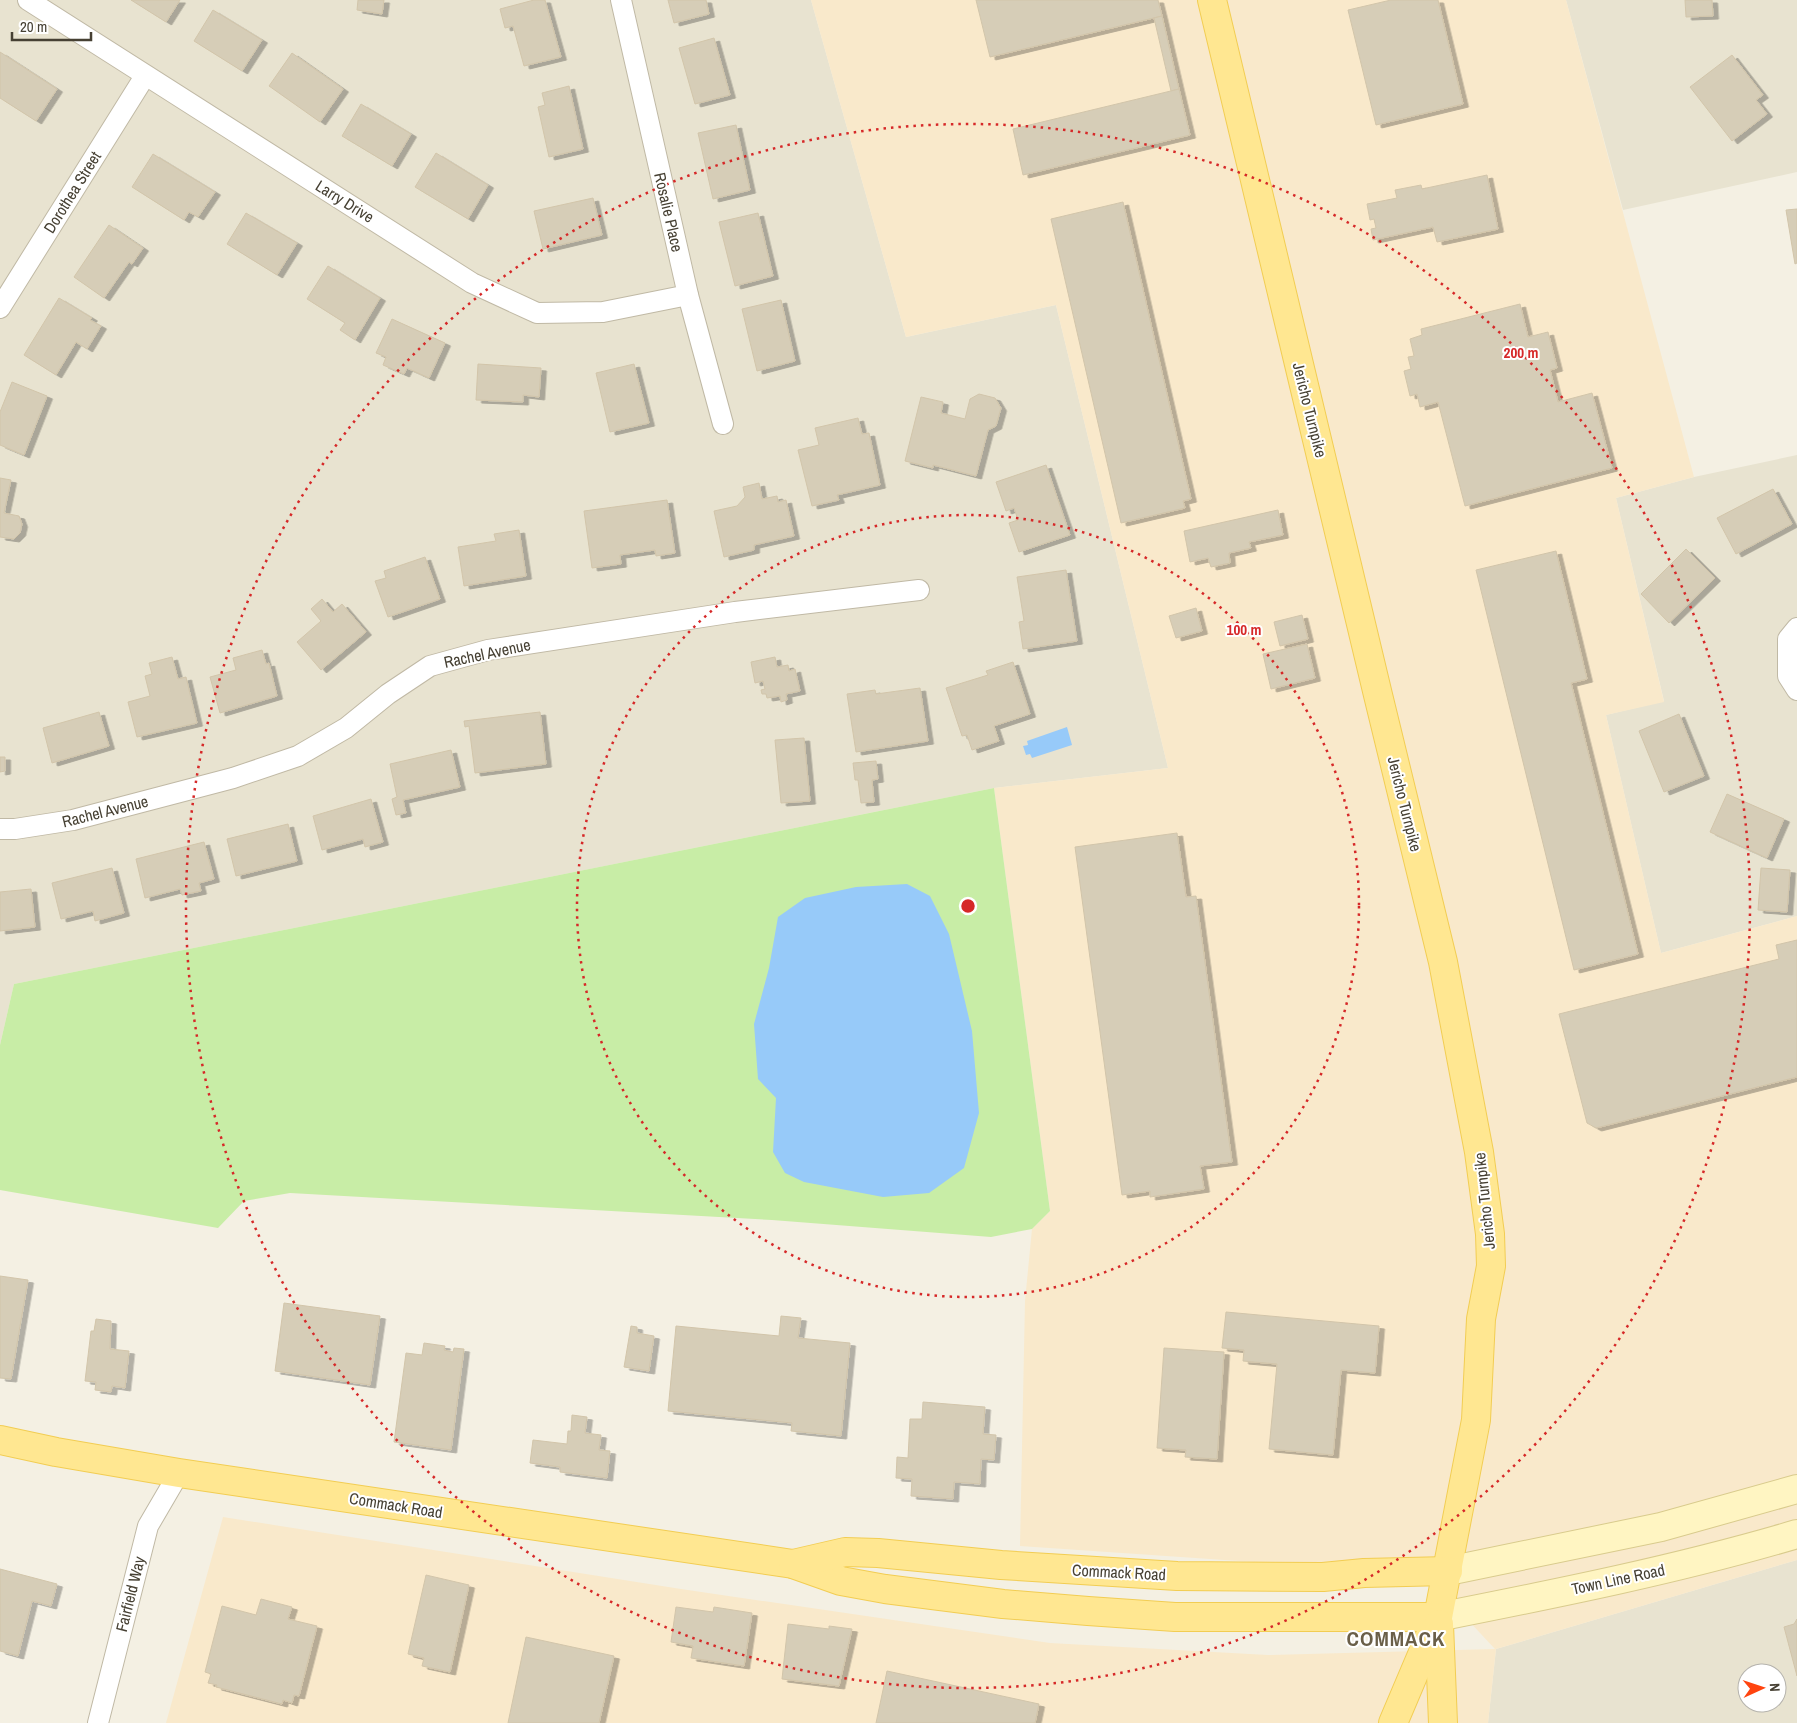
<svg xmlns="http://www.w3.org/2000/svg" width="1797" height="1723" font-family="'Archivo Narrow',sans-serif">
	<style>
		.residential { fill: #e8e3d0; fill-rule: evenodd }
		.commercial { fill: #f9e9cb }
		.green { fill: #c8eda6 }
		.water { fill: #97caf9 }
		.building { fill: #d6cdb7; stroke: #d2c5aa; filter: url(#shadow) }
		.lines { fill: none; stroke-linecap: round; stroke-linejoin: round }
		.minor-casing { stroke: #c0b9a5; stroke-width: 22 }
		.secondary-casing { stroke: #d9cb8d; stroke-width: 30 }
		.primary-casing { stroke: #f2cd53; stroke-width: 30 }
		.minor { stroke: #fff; stroke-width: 20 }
		.secondary { stroke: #fff5c2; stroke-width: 28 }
		.primary { stroke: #ffe791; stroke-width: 28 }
		.ring { fill: none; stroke: #d62828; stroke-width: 2.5; stroke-dasharray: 2.5 5 }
		.labels { text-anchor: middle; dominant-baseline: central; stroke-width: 4; stroke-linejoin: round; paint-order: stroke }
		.street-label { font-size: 16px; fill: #464033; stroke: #fff }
		.district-label { font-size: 21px; font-weight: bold; letter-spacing: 1px; fill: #6a5f48; stroke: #fff }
		.centre { fill: #d62828; stroke: #fff; stroke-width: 2.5 }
		.ring-label { font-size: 15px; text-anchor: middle; font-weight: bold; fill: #d62828; stroke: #fff; stroke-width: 4; stroke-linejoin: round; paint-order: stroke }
	</style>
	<defs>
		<filter id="shadow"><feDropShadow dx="5.5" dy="3" stdDeviation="0" flood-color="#0004"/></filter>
	</defs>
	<rect width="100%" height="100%" fill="#f4f0e3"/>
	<!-- residential -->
	<g class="residential">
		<path d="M 0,0 L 811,0 L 906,337 L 1056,305 L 1168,768 L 994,788 L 14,984 L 0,1045 Z"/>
		<path d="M 1566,0 L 1797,0 L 1797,172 L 1623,210 Z"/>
		<path d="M 1797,455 L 1797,916 L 1661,953 L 1606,715 L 1664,701 L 1616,498 L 1694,477 Z"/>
		<path d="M 1797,1560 L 1797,1723 L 1488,1723 L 1496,1649 ZM 1747,1673 L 1777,1673 L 1777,1703 L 1747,1703 Z"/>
	</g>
	<!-- commercial -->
	<path class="commercial" d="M 811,0 L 1566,0 L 1694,477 L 1616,498 L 1664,702 L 1606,715 L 1661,953 L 1797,916 L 1797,1560 L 1496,1649 L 1488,1723 L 166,1723 L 223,1517 L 681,1589 L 1050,1643 L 1268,1655 L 1495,1649 L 1422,1571 L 1358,1569 L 1020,1546 L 1025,1301 L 1032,1229 L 1050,1211 L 994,788 L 1168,768 L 1056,305 L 906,337 Z"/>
	<!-- green -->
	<path class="green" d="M 994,788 L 1050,1211 L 1032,1229 L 991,1237 L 772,1220 L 290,1193 L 244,1201 L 218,1228 L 0,1190 L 0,1045 L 14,984 Z"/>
	<!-- water -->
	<g class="water">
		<path d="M 1067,727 L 1072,745 L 1032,758 L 1030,754 L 1026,755 L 1023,746 L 1028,745 L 1027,741 Z"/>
		<path d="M 907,884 L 930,896 L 949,934 L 972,1031 L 979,1113 L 964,1168 L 929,1193 L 883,1197 L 804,1182 L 785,1173 L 773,1152 L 776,1098 L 758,1079 L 754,1024 L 769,968 L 778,917 L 805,898 L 856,887 Z"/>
	</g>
	<!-- building -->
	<g class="building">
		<path d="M 131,0 L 180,0 L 166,22 Z"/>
		<path d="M 358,0 L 384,0 L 382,14 L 357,10 Z"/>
		<path d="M 534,0 L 545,0 L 561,57 L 524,66 L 513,26 L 505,28 L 500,9 Z"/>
		<path d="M 668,0 L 706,0 L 709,14 L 674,23 Z"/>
		<path d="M 976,0 L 1158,0 L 1162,16 L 990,57 Z"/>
		<path d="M 1391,0 L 1438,0 L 1463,104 L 1376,125 L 1348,10 Z"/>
		<path d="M 1685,0 L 1712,0 L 1713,16 L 1686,17 Z"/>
		<path d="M 213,10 L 262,40 L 242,71 L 194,41 Z"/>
		<path d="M 1162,16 L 1179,89 L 1171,91 L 1154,18 Z"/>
		<path d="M 714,38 L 730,95 L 695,104 L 679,48 Z"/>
		<path d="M 0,52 L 57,89 L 36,121 L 0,98 Z"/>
		<path d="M 292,53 L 343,89 L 320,122 L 269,86 Z"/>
		<path d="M 1732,55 L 1763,95 L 1756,100 L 1767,114 L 1732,141 L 1690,87 Z"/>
		<path d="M 569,86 L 583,149 L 549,157 L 538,107 L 545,105 L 542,93 Z"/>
		<path d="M 1179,89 L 1190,135 L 1023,175 L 1013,129 Z"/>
		<path d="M 361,104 L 411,134 L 392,166 L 342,136 Z"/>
		<path d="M 736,125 L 750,190 L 713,199 L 698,133 Z"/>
		<path d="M 436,153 L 488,185 L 468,219 L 415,187 Z"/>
		<path d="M 153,154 L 215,192 L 198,217 L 189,212 L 184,220 L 132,187 Z"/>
		<path d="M 1487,175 L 1498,229 L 1437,242 L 1433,227 L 1373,240 L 1371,229 L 1376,228 L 1374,219 L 1370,220 L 1367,204 L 1397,198 L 1395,190 L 1421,185 L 1422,189 Z"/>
		<path d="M 593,198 L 602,235 L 543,249 L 534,211 Z"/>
		<path d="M 1123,202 L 1191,499 L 1183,501 L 1185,508 L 1121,523 L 1051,219 Z"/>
		<path d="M 1797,209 L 1797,263 L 1795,264 L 1786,210 Z"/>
		<path d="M 246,213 L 297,243 L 277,275 L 227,244 Z"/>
		<path d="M 758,213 L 773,276 L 735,286 L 719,222 Z"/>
		<path d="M 109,225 L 143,248 L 132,264 L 129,262 L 104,298 L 74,277 Z"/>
		<path d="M 328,266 L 380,298 L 355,340 L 340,330 L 345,323 L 307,299 Z"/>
		<path d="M 59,298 L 92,318 L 90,320 L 101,326 L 87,349 L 76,342 L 56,375 L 24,355 Z"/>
		<path d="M 781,300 L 795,361 L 757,371 L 742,309 Z"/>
		<path d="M 1520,304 L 1528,337 L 1548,332 L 1557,368 L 1550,370 L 1558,402 L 1592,393 L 1612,468 L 1465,506 L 1438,402 L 1420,407 L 1417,394 L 1410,396 L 1404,371 L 1411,369 L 1408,357 L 1414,356 L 1410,339 L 1422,335 L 1421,329 Z"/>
		<path d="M 392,319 L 445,343 L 429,378 L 407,368 L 404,374 L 383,365 L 386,357 L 376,353 Z"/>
		<path d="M 478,364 L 541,368 L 539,397 L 523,395 L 523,402 L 476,400 Z"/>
		<path d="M 634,364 L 649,423 L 610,432 L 596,373 Z"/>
		<path d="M 12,382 L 47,396 L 24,455 L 0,445 L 0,412 Z"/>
		<path d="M 979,394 L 995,398 L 1001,408 L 996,426 L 988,430 L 976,476 L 933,465 L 933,468 L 905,461 L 921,397 L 943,402 L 941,413 L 965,419 L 970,399 Z"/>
		<path d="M 858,418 L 862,434 L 869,433 L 880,485 L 837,495 L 839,500 L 812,506 L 798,450 L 819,445 L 815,428 Z"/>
		<path d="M 1046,465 L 1070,535 L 1019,552 L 1009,523 L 1018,520 L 1014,508 L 1006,511 L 996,482 Z"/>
		<path d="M 0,478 L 11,480 L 4,513 L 19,516 L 22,524 L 20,533 L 14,539 L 0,537 Z"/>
		<path d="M 759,483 L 762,499 L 777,496 L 778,502 L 786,500 L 794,536 L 754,545 L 754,550 L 724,557 L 714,511 L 737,506 L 745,497 L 743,487 Z"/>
		<path d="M 1773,489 L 1792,524 L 1736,554 L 1717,518 Z"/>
		<path d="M 667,500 L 675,553 L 656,556 L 655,550 L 620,555 L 621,564 L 592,568 L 584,511 Z"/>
		<path d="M 1278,510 L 1283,535 L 1249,542 L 1251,548 L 1229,553 L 1230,563 L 1211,567 L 1208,558 L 1190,562 L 1184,531 Z"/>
		<path d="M 519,530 L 526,576 L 464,586 L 458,547 L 496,541 L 494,534 Z"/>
		<path d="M 1686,549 L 1715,578 L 1669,623 L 1641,594 Z"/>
		<path d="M 1556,551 L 1587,679 L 1571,683 L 1638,954 L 1574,970 L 1476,570 Z"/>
		<path d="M 425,557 L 440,599 L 388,617 L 375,581 L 386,578 L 384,571 Z"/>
		<path d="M 1066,570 L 1077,641 L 1023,649 L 1019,622 L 1024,621 L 1017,577 Z"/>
		<path d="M 322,599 L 333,612 L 342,604 L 366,632 L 321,670 L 297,642 L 321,621 L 311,609 Z"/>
		<path d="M 1196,608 L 1202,631 L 1176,638 L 1169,616 Z"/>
		<path d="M 1302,615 L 1308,639 L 1280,646 L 1274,622 Z"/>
		<path d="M 1307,644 L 1315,678 L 1271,689 L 1263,654 Z"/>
		<path d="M 262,650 L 266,664 L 269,663 L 277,696 L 220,713 L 210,677 L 236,670 L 233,658 Z"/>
		<path d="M 172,657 L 178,679 L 186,677 L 197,723 L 137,737 L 128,702 L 150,696 L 145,676 L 152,674 L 149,663 Z"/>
		<path d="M 775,657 L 777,667 L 788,665 L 789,671 L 795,669 L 800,691 L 786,694 L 787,700 L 781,702 L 780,696 L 767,698 L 766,694 L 762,694 L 761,690 L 765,689 L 763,681 L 755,683 L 751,662 Z"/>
		<path d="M 1013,662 L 1030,714 L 994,726 L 999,741 L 972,750 L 967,735 L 962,736 L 946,688 L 988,675 L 986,671 Z"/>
		<path d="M 920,688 L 928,741 L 856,752 L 847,694 L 875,690 L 876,694 Z"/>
		<path d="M 99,712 L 109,746 L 52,763 L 43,728 Z"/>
		<path d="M 540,712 L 546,764 L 475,773 L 469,726 L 465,727 L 464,721 Z"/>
		<path d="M 1679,714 L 1704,776 L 1664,792 L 1639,731 Z"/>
		<path d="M 804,738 L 810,801 L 781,803 L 775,740 Z"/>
		<path d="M 451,750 L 460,787 L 403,800 L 406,813 L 396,815 L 392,799 L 397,797 L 390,764 Z"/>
		<path d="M 0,757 L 5,757 L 5,771 L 0,772 Z"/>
		<path d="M 876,761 L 878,779 L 872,780 L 874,802 L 861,803 L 858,780 L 855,780 L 853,763 Z"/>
		<path d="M 1727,794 L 1784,819 L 1767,858 L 1710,832 Z"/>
		<path d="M 371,799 L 383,842 L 365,847 L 363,839 L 322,850 L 313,816 Z"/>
		<path d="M 288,824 L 297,861 L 236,876 L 227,839 Z"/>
		<path d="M 1177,833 L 1186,897 L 1196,896 L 1232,1162 L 1200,1166 L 1204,1189 L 1150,1197 L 1150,1191 L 1122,1195 L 1075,847 Z"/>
		<path d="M 204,842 L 214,879 L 199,883 L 201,891 L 182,895 L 180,889 L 145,898 L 136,859 Z"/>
		<path d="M 112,868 L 124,913 L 95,921 L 93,911 L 61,919 L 52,883 Z"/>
		<path d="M 1761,868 L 1790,870 L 1787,912 L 1758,910 Z"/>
		<path d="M 31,889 L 35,927 L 0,931 L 0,892 Z"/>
		<path d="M 1797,940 L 1797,1077 L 1596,1128 L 1587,1123 L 1559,1014 L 1779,959 L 1776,945 Z"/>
		<path d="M 0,1276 L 28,1280 L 11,1379 L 0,1378 Z"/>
		<path d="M 284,1303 L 380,1316 L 370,1385 L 275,1371 Z"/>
		<path d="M 1226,1312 L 1379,1326 L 1375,1373 L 1341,1370 L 1333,1455 L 1269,1449 L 1277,1364 L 1243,1361 L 1244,1350 L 1222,1348 Z"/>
		<path d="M 781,1316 L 801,1318 L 798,1338 L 850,1343 L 841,1436 L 791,1431 L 792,1423 L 668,1411 L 676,1326 L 779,1336 Z"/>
		<path d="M 96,1319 L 111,1321 L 110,1349 L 129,1351 L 125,1388 L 112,1386 L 111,1392 L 95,1390 L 96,1382 L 85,1381 L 91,1331 L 94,1331 Z"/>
		<path d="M 631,1326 L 637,1327 L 637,1333 L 654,1336 L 649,1371 L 624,1367 Z"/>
		<path d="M 424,1343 L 445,1346 L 444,1350 L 453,1352 L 454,1348 L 464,1349 L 451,1450 L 394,1442 L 406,1353 L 422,1355 Z"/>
		<path d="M 1164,1348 L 1224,1352 L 1217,1459 L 1185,1457 L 1186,1450 L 1157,1448 Z"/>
		<path d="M 923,1402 L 985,1407 L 983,1434 L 996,1435 L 994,1460 L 981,1459 L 980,1484 L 954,1482 L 953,1499 L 911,1496 L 912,1479 L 896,1478 L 897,1457 L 908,1458 L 910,1419 L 922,1419 Z"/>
		<path d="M 572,1415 L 587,1417 L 585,1433 L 601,1435 L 599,1450 L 610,1451 L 607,1478 L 560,1472 L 560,1467 L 530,1463 L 533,1440 L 567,1444 L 568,1431 L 571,1431 Z"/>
		<path d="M 0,1569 L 57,1584 L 51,1606 L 32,1601 L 18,1656 L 0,1651 Z"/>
		<path d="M 426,1575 L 469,1585 L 450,1672 L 422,1666 L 424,1658 L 408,1654 Z"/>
		<path d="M 261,1599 L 292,1607 L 288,1619 L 317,1626 L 299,1696 L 294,1695 L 292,1703 L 283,1700 L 282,1704 L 216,1687 L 217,1685 L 208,1683 L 211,1674 L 205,1672 L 222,1606 L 256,1615 Z"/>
		<path d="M 676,1607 L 713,1612 L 714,1607 L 752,1613 L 744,1666 L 691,1658 L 693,1646 L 671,1642 Z"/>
		<path d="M 1797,1619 L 1797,1676 L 1784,1627 L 1794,1624 Z"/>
		<path d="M 788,1624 L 829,1629 L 829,1626 L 852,1629 L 839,1686 L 782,1679 Z"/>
		<path d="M 526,1637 L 614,1656 L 599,1723 L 508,1723 Z"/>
		<path d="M 887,1671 L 1039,1704 L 1035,1723 L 876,1723 Z"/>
	</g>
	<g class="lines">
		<defs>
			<g id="minor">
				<path d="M 28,0 L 472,283 L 537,313 L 603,312 L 688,295"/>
				<path d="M 621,0 L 688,295 L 723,424"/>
				<path d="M 0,308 L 145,76"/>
				<path d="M 1797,628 L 1788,639 L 1788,676 L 1797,690"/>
				<path d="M 0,829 L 15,829 L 73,820 L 233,778 L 298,756 L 346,728 L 388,694 L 430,666 L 488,650 L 735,612 L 919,590"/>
				<path d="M 98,1723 L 148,1526 L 179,1473"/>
			</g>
			<g id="secondary">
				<path d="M 1448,1571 L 1661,1527 L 1797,1489"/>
				<path d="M 1438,1617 C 1559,1593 1679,1569 1797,1534"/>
			</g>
			<g id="primary">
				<path d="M 1212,0 L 1378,695 L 1443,962 L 1479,1152 L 1490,1234 L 1491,1266 L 1481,1319 L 1476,1420 L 1438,1617 L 1393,1723"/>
				<path d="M 0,1440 L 56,1452 L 179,1473 L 793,1564 L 841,1581 L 885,1589 L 1003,1604 L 1088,1611 L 1175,1617 L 1438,1617"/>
				<path d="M 793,1564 L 845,1552 L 878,1553 L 1001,1565 L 1177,1576 L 1323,1577 L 1364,1573 L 1448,1571"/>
				<path d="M 1439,1624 L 1443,1723"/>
			</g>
		</defs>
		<!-- minor casing -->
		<use href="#minor" class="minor-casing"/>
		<!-- secondary casing -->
		<use href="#secondary" class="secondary-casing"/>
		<!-- primary casing -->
		<use href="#primary" class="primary-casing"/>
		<!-- minor -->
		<use href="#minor" class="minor"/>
		<!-- secondary -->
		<use href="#secondary" class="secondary"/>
		<!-- primary -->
		<use href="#primary" class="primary"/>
	</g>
	<!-- distance rings -->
	<g class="ring">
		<circle cx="968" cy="906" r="391"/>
		<circle cx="968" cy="906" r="782"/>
	</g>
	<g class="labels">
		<!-- street labels -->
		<g class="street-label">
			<text transform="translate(72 192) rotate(-58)">Dorothea Street</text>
			<text transform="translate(345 201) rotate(32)">Larry Drive</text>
			<text transform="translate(669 212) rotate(77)">Rosalie Place</text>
			<text transform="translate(1310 410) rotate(76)">Jericho Turnpike</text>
			<text transform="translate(487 653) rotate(-12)">Rachel Avenue</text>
			<text transform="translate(1405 804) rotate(76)">Jericho Turnpike</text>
			<text transform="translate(105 811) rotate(-14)">Rachel Avenue</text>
			<text transform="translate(1484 1201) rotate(-96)">Jericho Turnpike</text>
			<text transform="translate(396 1505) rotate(9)">Commack Road</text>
			<text transform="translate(1119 1572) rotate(3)">Commack Road</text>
			<text transform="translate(1618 1579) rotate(-12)">Town Line Road</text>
			<text transform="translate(130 1594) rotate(-76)">Fairfield Way</text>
		</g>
		<!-- district labels -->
		<g class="district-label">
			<text x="1396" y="1638">COMMACK</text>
		</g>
	</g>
	<circle cx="968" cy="906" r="8" class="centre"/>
	<g class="ring-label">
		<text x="1521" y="358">200 m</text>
		<text x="1244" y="635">100 m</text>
	</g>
	<!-- north arrow -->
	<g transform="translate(1762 1688) rotate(87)"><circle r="24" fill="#ffffff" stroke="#b5b3ad"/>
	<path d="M0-4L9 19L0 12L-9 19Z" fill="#ff440f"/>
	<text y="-8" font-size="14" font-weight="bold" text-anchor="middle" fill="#464033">N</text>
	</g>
	<!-- scale -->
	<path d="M12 32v8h79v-8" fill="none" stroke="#464033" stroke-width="2.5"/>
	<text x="20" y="32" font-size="15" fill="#464033" stroke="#ffffff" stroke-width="4" paint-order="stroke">20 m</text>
</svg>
